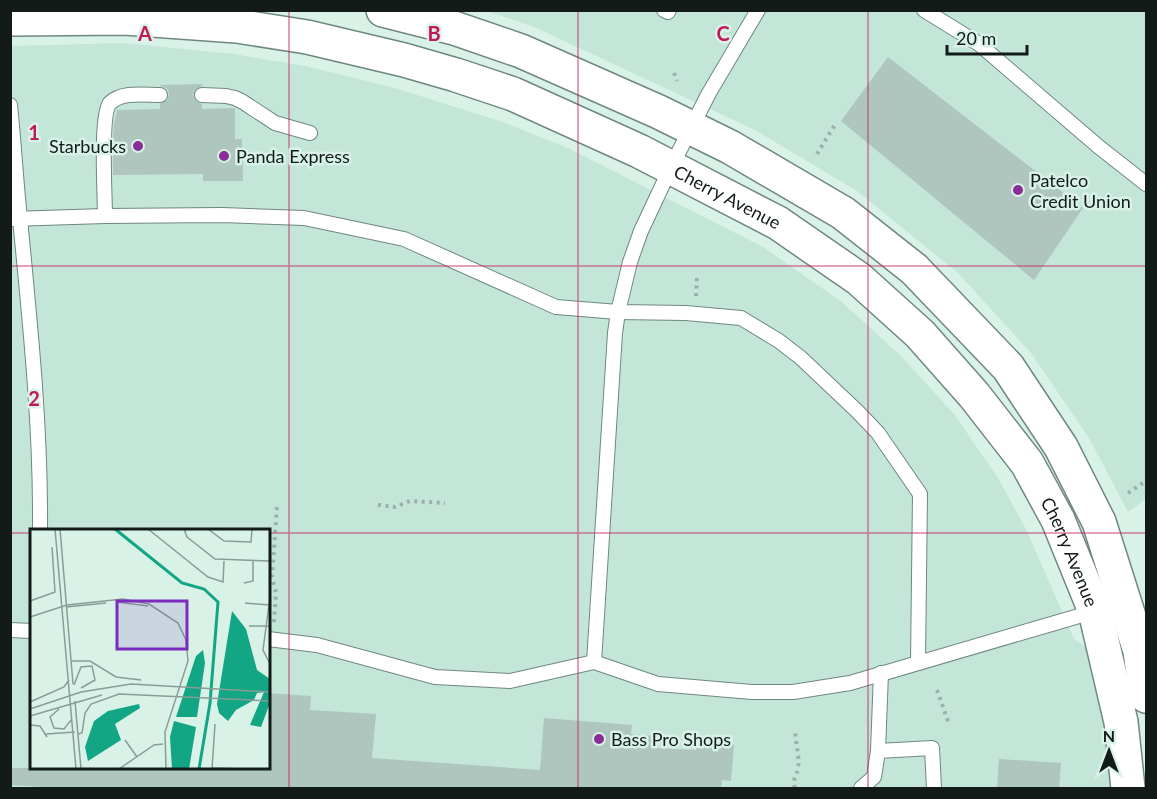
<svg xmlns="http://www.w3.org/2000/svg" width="1157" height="799" font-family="Lato,sans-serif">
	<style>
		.built { fill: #c4e6d9; fill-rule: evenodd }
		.building { fill: #aec6bd }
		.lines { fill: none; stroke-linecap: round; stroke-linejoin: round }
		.service-casing { stroke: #70877e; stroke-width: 16 }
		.tertiary-casing { stroke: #70877e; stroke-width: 36 }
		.path { stroke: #9cb0a9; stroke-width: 4; stroke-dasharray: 3 4.5; stroke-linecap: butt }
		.service { stroke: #fff; stroke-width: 14 }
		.tertiary { stroke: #fff; stroke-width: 33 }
		.grid { fill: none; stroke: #c2185b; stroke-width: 1.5; stroke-opacity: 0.55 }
		.poi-dot { fill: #892e99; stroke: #d9f2e8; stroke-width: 2 }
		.labels { text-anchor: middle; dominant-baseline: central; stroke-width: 5; stroke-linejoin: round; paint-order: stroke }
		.poi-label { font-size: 18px; fill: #121b18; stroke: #d9f2e8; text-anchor: start }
		.street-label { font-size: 18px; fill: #121b18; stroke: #d9f2e8 }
		.inset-river { fill: none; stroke: #12a684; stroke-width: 3 }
		.inset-road { fill: none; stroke: #899c95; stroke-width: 1.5 }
		.view { fill: #7b2cbf; fill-opacity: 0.15; stroke: #7b2cbf; stroke-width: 3 }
		.inset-edge { fill: none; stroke: #121b18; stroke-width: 3 }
		.grid-label { font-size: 20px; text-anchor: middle; font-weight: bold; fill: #c2185b; stroke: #d9f2e8; stroke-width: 5; stroke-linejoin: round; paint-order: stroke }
	</style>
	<rect width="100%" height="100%" fill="#d9f2e8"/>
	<!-- built -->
	<g class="built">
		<path d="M 486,11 L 1146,11 L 1146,499 L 1128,512 L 1089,438 L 1031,353 L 958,273 L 857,191 L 755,130 L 532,26 Z"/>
		<path d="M 124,43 L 234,54 L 305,66 L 395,88 L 503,122 L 570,149 L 763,247 L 842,302 L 901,356 L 954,414 L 998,478 L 1027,531 L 1074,639 L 1088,648 L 1104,725 L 1111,788 L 11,788 L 11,46 ZM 32,530 L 268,530 L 268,768 L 32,768 Z"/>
	</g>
	<!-- building -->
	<g class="building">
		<path d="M 888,57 L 1083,208 L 1034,280 L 841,121 Z"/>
		<path d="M 202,84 L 202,86 L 195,90 L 193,95 L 197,102 L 202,104 L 202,109 L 235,108 L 235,139 L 242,139 L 243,181 L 203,181 L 203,174 L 113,175 L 113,139 L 114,124 L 117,110 L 160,109 L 160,104 L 167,100 L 169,95 L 168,90 L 164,87 L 160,86 L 160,85 Z"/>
		<path d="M 268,693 L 311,696 L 310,710 L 376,714 L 372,758 L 540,770 L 544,718 L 632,725 L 631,734 L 655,736 L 655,748 L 696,750 L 697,742 L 734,744 L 731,781 L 722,780 L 721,789 L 42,789 L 42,787 L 10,785 L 10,768 L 268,768 Z"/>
		<path d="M 999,759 L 1061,763 L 1059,789 L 997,789 Z"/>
	</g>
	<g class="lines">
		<defs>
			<g id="service">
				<path d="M 664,10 L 668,12 L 669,10"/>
				<path d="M 924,10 L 979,44 L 1099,147 L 1146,184"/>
				<path d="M 202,95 L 226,96 L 235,98 L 243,102 L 275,123 L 310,133"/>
				<path d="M 10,105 C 14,143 16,181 20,219 C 30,323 41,426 40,530"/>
				<path d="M 105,216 C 105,197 100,114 110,103 C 122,91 145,95 160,95"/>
				<path d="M 10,219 L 105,216 L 222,215 L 304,218 L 404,239 L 556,307 L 618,312 L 686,313 L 741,318 L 779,341 L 801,358 L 858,412 L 878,433 L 920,494 L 918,663"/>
				<path d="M 10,630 L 32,631"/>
				<path d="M 268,639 L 317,645 L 435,677 L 510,681 L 594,662 L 658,684 L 752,692 L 793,692 L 850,683 L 1096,611"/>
				<path d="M 594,662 L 615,333 L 618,312 L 630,262 L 641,231 L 671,167 L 709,93 L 758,10"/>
				<path d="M 878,751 L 932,748 L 934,788"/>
				<path d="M 861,788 L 874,777 L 878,751 L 881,673"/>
			</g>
			<g id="tertiary">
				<path d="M 383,10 L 454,28 L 521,51 L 659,112 L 730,147 L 843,213 L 914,269 L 1008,367 L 1061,447 L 1099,522 L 1140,651 L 1146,696"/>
				<path id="s1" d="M 10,19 L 125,18 L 237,26 L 307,37 L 404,60 L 456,75 L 513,94 L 639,151 L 778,223 L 859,279 L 920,334 L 974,395 L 1027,463 L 1058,520 L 1095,611 L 1121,722 L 1128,788"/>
			</g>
		</defs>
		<!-- service casing -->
		<use href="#service" class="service-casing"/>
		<!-- tertiary casing -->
		<use href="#tertiary" class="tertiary-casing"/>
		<!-- path -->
		<g class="path">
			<path d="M 674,73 L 677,81"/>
			<path d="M 817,154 L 836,123"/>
			<path d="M 696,296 L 697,277"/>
			<path d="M 1128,493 L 1146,481"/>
			<path d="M 378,505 L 395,507 L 410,501 L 445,503"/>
			<path d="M 274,622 L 276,593 L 272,577 L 277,507"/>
			<path d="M 937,690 L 949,724"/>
			<path d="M 795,788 C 792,780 796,777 798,769 C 800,757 796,745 795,732"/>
		</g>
		<!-- service -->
		<use href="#service" class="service"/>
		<!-- tertiary -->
		<use href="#tertiary" class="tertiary"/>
	</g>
	<!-- grid -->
	<path class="grid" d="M 289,10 L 289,788M 578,10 L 578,788M 868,10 L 868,788M 10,266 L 1146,266M 10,533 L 32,533M 268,533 L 1146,533"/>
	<!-- markers -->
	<g class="poi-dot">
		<circle cx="138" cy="146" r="6"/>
		<circle cx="224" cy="156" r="6"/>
		<circle cx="1018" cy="190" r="6"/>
		<circle cx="599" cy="739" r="6"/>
	</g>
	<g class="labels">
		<!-- poi labels -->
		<g class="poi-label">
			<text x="126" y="146" text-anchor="end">Starbucks</text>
			<text x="236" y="156">Panda Express</text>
			<text x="1030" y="180">Patelco<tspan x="1030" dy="21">Credit Union</tspan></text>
			<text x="611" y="739">Bass Pro Shops</text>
		</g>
		<!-- street labels -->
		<g class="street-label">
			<text stroke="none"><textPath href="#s1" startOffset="750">Cherry Avenue</textPath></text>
			<text stroke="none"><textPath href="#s1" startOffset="1254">Cherry Avenue</textPath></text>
		</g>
	</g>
	<!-- overview -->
	<g transform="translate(30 529)">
		<rect width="240" height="240" fill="#d9f2e8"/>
		<path d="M 202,82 L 216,100 L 227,141 L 240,150 L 240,174 L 231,198 L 220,196 L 234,163 L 227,164 L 224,171 L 206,181 L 198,192 L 189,184 L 187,175 ZM 173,121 L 175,134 L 167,188 L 146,188 L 166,127 ZM 109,175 L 110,179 L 85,195 L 91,211 L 58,232 L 55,218 L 64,192 L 78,182 ZM 144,192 L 166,198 L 159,240 L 142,240 L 140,208 Z" fill="#12a684"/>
		<path class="inset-river" d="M 85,0 L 152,54 L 174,60 L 188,73 L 180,174 L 169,240"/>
		<path class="inset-road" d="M 25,0 L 46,240M 30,0 L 43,155M 118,0 L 178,48 L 193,53 L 194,32M 154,0 L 157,8 L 185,30 L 240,32M 178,0 L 194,12 L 221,13 L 222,0M 214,54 L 223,52 L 223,32M 240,68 L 233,121 L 240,135M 0,72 L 25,63 L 22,18M 87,73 L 118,77M 215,74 L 240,76M 36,78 L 76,74M 0,88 L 37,76 L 93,70 L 119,75 L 148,94 L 156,111 L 158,132 L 135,203 L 136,240M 219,97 L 240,97M 42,132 L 60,132 L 86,148 L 111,151M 44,156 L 51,138 L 62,137 L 65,151 L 51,159M 45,172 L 51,240M 0,173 L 34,158 L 39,151M 0,180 L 51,163 L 101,155 L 240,163M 29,180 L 20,188 L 24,199 L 34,200 L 42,190M 0,187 L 72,166M 0,196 L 10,197 L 17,208M 16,205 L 45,203M 48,205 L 52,204 L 55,184 L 61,175 L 89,165 L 240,172M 95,211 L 107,228M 182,239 L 210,240M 89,240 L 124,216 L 133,215M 182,240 L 185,195"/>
		<path class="view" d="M 87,72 L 157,72 L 157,120 L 87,120 Z"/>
		<rect width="240" height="240" class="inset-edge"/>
	</g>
	<g class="grid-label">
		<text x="145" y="41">A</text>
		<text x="434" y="41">B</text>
		<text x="723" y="41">C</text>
		<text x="34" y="140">1</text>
		<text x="34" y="406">2</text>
	</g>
	<!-- border -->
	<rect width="1157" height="799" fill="none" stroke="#121b18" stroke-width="24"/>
	<!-- north arrow -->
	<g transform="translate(1109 751)" stroke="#d9f2e8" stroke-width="4.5" paint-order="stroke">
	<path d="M0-4.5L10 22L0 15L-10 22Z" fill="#121b18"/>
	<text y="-9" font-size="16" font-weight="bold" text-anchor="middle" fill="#121b18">N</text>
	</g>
	<!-- scale -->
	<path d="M947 45v9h80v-9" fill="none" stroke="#121b18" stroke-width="3"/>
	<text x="956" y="45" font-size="18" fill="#121b18" stroke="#d9f2e8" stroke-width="4.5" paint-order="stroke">20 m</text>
</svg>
